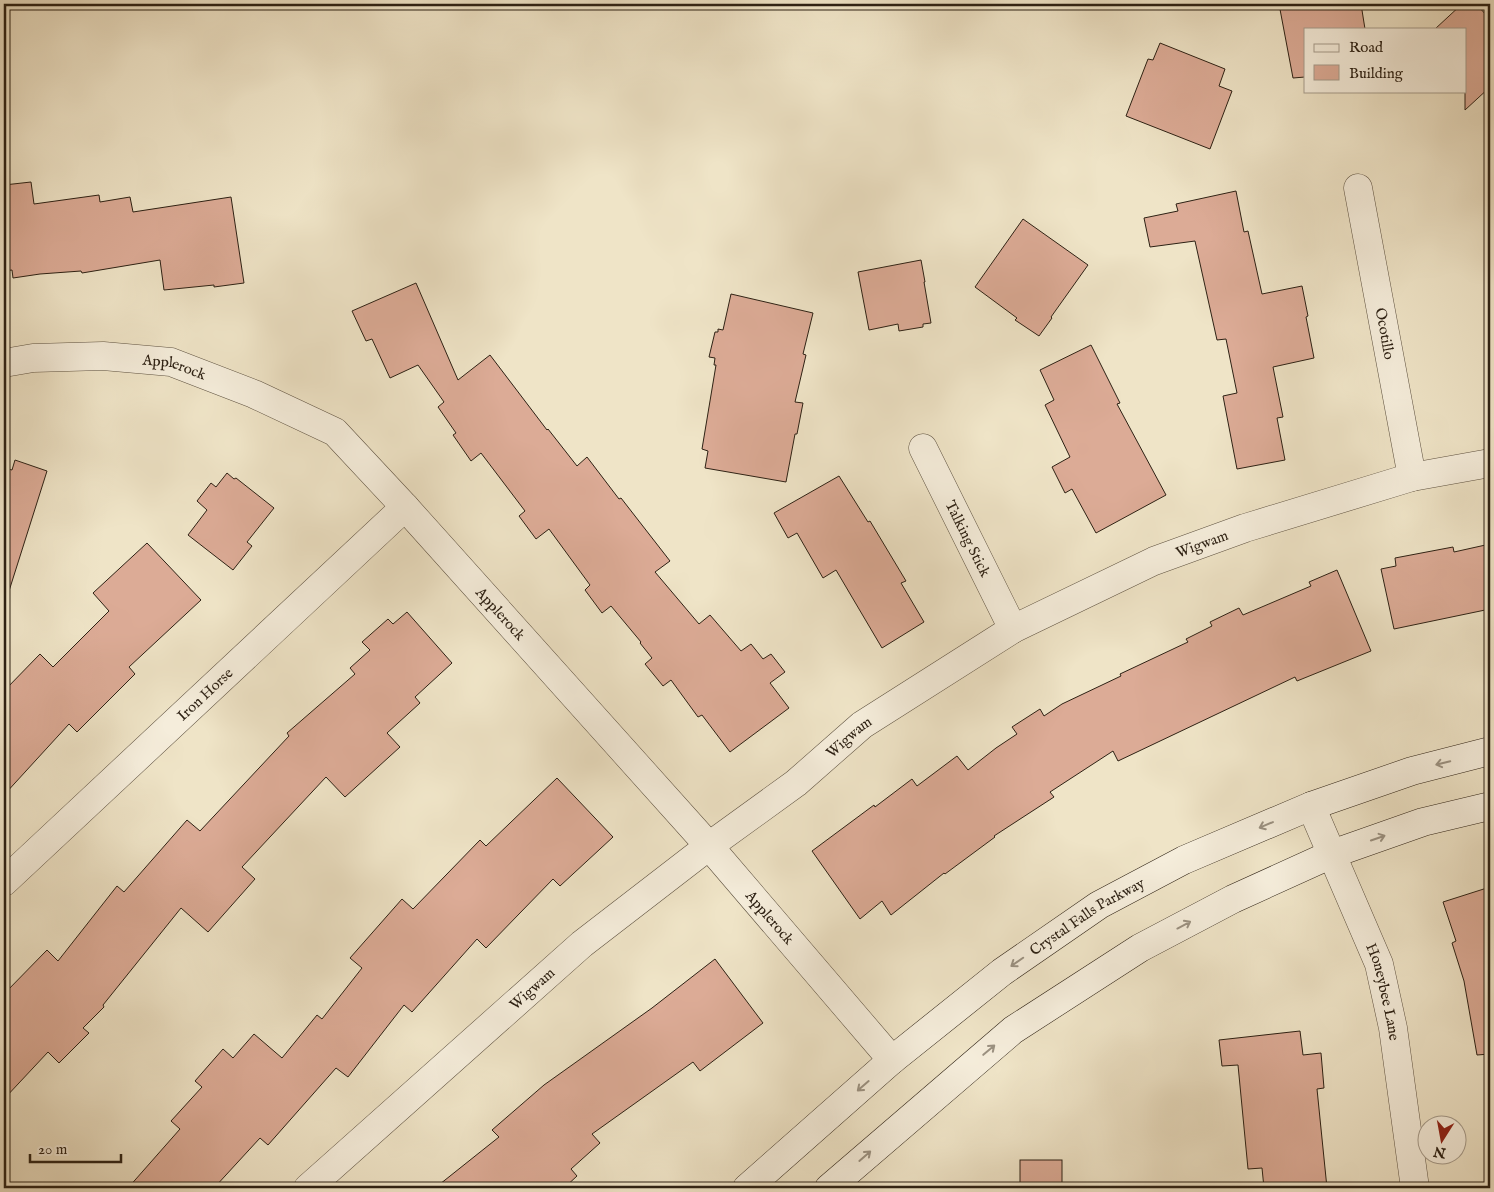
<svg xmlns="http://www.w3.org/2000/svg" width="1494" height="1192" font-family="'IM FELL English',serif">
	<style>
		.building { fill: #dcab96; stroke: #2d2114 }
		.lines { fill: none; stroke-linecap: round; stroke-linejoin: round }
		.minor-casing { stroke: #5e5241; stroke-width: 29 }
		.secondary-casing { stroke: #2d2114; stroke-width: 29 }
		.minor { stroke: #f5eddb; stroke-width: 28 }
		.secondary { stroke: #f5eddb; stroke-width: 28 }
		.oneway { stroke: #9b9181 }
		.labels { text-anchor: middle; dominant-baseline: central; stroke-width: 4.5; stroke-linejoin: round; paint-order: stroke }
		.street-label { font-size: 15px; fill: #2d2114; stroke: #f5eddb }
	</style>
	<rect width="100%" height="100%" fill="#efe4c7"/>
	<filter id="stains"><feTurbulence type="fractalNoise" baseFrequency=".004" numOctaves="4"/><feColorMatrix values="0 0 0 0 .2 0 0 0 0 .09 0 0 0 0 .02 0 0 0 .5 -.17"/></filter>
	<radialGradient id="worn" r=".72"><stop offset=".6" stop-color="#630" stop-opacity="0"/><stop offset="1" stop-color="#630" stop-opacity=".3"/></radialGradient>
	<!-- building -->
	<g class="building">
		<path d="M 1279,4 L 1361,4 L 1365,29 L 1305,29 L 1305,77 L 1293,78 Z"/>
		<path d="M 1462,4 L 1476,4 L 1490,19 L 1490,87 L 1465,110 L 1465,29 L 1435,29 Z"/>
		<path d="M 1160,43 L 1225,69 L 1219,86 L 1232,91 L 1210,149 L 1126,116 L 1148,59 L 1153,60 Z"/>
		<path d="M 31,182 L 34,204 L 99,195 L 100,202 L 130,197 L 133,212 L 231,197 L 244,283 L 214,287 L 214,285 L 164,290 L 160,260 L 82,273 L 81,271 L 40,274 L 13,278 L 12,270 L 4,271 L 4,185 Z"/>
		<path d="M 1236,191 L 1244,232 L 1248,231 L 1262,294 L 1302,286 L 1308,316 L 1306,317 L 1314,358 L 1273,367 L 1283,417 L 1277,418 L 1285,460 L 1237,469 L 1223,396 L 1237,393 L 1226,339 L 1217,340 L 1195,241 L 1150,247 L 1144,218 L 1178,211 L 1176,204 Z"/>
		<path d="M 1023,219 L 1088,265 L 1051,317 L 1052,318 L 1039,336 L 1015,320 L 1017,318 L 975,287 Z"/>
		<path d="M 921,260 L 925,282 L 924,282 L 931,323 L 923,324 L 923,327 L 899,331 L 898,324 L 869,330 L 858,272 Z"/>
		<path d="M 416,283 L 458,380 L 490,355 L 547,430 L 548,429 L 577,466 L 587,457 L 619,499 L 621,498 L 670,561 L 655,572 L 699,624 L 710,615 L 741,651 L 751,644 L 763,659 L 771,654 L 785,672 L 770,683 L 789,708 L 730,752 L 702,715 L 698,717 L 671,680 L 663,686 L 645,664 L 652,658 L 640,643 L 641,642 L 611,606 L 602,613 L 585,590 L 590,585 L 549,529 L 536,539 L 519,516 L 525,511 L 481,453 L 471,461 L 453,435 L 456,433 L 438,407 L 444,402 L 418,365 L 390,378 L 372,339 L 366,341 L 352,311 Z"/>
		<path d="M 731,294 L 813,313 L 803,354 L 806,355 L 795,402 L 803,403 L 797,434 L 795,434 L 786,482 L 705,468 L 708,451 L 702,449 L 716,365 L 714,365 L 715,358 L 709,357 L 715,332 L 718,332 L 718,329 L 723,330 Z"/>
		<path d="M 1091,345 L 1120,403 L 1117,404 L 1166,495 L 1096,533 L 1072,489 L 1065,493 L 1052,467 L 1070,457 L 1045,405 L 1054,400 L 1040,370 Z"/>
		<path d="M 15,460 L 47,471 L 9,591 L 4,590 L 4,468 L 12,470 Z"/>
		<path d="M 227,473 L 234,479 L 236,478 L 274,508 L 247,542 L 252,546 L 233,570 L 188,535 L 207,510 L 197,501 L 211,483 L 216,487 Z"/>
		<path d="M 839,476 L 868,522 L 870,521 L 906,581 L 901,583 L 924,622 L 882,648 L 836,570 L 823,578 L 797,533 L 788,538 L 774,513 Z"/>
		<path d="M 147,543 L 201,600 L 129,667 L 135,674 L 77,732 L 69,724 L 4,795 L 4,691 L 40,654 L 53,667 L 109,611 L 93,593 Z"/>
		<path d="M 1490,544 L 1490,609 L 1394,629 L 1381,569 L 1396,566 L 1395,558 L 1453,547 L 1454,552 Z"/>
		<path d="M 1337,570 L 1371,651 L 1297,681 L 1295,677 L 1118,761 L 1113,751 L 1050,792 L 1054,797 L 994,836 L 995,837 L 945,874 L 944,873 L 891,915 L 882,901 L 860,919 L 812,851 L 874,805 L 875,807 L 912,779 L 917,786 L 957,756 L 968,770 L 996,748 L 1017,734 L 1012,727 L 1040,709 L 1044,716 L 1062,704 L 1121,676 L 1120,674 L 1188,642 L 1186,639 L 1212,626 L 1210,622 L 1239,608 L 1243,615 L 1311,586 L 1309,582 Z"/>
		<path d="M 407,612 L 452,663 L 415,697 L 420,703 L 387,733 L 400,747 L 345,797 L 326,777 L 242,867 L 255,879 L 208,932 L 181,908 L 103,1005 L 104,1007 L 83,1028 L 89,1033 L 59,1063 L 48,1052 L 4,1099 L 4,994 L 47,950 L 58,961 L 117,886 L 124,892 L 187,820 L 200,831 L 289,736 L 287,733 L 355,674 L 350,668 L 370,650 L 362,642 L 388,619 L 393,624 Z"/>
		<path d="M 557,778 L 613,837 L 560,886 L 553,879 L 486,948 L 477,939 L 412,1012 L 404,1005 L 348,1077 L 336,1068 L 268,1145 L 260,1138 L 214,1188 L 128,1188 L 180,1129 L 171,1121 L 202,1087 L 195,1081 L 223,1049 L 233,1058 L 254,1034 L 282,1058 L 317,1015 L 322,1019 L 362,968 L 350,958 L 402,899 L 413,909 L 480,840 L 486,846 Z"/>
		<path d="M 1490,887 L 1490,1054 L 1477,1055 L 1464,981 L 1452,943 L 1456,941 L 1443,902 Z"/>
		<path d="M 715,959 L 763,1023 L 700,1071 L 693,1062 L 592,1134 L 600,1143 L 571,1169 L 577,1176 L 564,1188 L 435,1188 L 499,1137 L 492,1130 L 544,1085 L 652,1008 Z"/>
		<path d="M 1300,1031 L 1303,1055 L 1321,1053 L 1324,1088 L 1317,1089 L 1327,1188 L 1264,1188 L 1262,1168 L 1248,1169 L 1238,1065 L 1222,1066 L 1219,1040 Z"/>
		<rect x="1020" y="1160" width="42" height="28"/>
	</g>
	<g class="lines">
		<defs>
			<g id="minor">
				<path id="s1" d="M 1358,188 L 1412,477"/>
				<path id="s2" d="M 4,363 L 33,358 L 103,356 L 171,362 L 254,394 L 335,432 L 405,507 L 709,846 L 892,1060"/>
				<path id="s3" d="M 923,448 L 1013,629"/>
				<path id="s4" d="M 1311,806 L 1379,964 L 1393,1028 L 1415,1188"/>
				<path id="s5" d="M 4,882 L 405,507"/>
				<path id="s6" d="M 308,1188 L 582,944 L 709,846 L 796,783 L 862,725 L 1013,629 L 1154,561 L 1245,528 L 1412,477 L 1490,463"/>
			</g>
			<g id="secondary">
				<path id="s7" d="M 747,1188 L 892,1060 L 1002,972 L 1099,905 L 1184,860 L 1311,806 L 1412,771 L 1490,751"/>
				<path d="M 829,1188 L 1013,1030 L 1140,948 L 1233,899 L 1332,854 L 1423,822 L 1490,806"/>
			</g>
		</defs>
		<!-- minor casing -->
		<use href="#minor" class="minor-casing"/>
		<!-- secondary casing -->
		<use href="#secondary" class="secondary-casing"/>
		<!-- minor -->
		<use href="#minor" class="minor"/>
		<!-- secondary -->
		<use href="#secondary" class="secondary"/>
	</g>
	<!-- one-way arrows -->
	<defs><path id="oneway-shaft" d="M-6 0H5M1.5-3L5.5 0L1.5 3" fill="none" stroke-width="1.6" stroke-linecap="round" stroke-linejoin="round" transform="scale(1.25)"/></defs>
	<g class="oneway">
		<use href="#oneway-shaft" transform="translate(1443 763) rotate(166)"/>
		<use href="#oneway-shaft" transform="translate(1266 825) rotate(157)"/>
		<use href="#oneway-shaft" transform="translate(1378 838) rotate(-19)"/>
		<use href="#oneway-shaft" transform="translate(1184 925) rotate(-28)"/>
		<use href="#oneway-shaft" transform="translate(1017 962) rotate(145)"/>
		<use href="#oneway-shaft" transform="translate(989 1050) rotate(-40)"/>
		<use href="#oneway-shaft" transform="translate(863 1086) rotate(139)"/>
		<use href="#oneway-shaft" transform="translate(865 1156) rotate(-41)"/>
	</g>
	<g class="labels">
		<!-- street labels -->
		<g class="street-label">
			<text stroke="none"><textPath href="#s1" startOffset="148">Ocotillo</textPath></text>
			<text stroke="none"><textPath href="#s2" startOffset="172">Applerock</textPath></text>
			<text stroke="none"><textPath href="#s3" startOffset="101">Talking Stick</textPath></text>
			<text stroke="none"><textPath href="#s6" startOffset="1109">Wigwam</textPath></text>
			<text stroke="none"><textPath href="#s2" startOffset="592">Applerock</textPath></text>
			<text stroke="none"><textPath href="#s5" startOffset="275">Iron Horse</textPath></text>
			<text stroke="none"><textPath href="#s6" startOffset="705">Wigwam</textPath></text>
			<text stroke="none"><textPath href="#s2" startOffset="998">Applerock</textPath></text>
			<text stroke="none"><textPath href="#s7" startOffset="436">Crystal Falls Parkway</textPath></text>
			<text stroke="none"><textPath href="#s6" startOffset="300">Wigwam</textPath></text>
			<text stroke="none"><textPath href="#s4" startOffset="200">Honeybee Lane</textPath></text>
		</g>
	</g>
	<!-- margin -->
	<rect width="1494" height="1192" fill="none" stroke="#efe4c7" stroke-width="20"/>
	<rect x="5" y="5" width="1484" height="1182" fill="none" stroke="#2d2114" stroke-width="2.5"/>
	<rect x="10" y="10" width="1474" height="1172" fill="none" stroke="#2d2114"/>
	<!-- legend -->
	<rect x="1304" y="28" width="162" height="65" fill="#f5eddb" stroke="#a59b8b"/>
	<rect x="1314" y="44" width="25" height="8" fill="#f5eddb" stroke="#a59b8b"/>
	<text x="1349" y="52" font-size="15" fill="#2d2114">Road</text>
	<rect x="1314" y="65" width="25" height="15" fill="#dcab96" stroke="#a59b8b"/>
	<text x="1349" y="78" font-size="15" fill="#2d2114">Building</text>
	<!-- north arrow -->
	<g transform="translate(1442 1140) rotate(191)"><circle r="24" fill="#f5eddb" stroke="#a59b8b"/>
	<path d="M0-4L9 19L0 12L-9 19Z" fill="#8f2418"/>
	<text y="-8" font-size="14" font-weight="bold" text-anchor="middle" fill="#2d2114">N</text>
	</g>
	<!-- scale -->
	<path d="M30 1154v8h91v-8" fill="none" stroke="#2d2114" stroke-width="2.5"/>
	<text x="38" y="1154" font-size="15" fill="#2d2114" stroke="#f5eddb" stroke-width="4" paint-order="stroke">20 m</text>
	<rect width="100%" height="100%" filter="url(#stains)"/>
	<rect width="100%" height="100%" fill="url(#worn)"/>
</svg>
